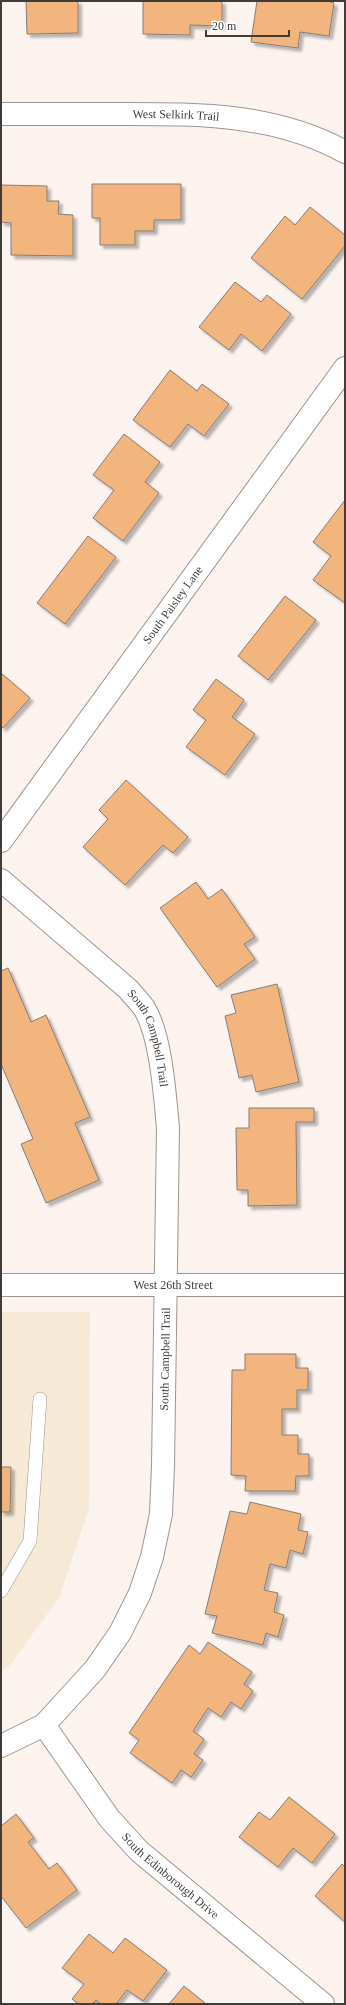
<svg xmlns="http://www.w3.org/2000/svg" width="346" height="2005" font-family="'Times New Roman',serif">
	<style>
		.commercial { fill: #f6e9d5 }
		.building { fill: #f1b57d; stroke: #837d77; filter: url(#shadow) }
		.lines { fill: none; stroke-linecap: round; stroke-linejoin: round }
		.service-casing { stroke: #9c9490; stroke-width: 14 }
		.minor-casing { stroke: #9c9490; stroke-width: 24 }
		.secondary-casing { stroke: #9c9490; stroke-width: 24 }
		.service { stroke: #fff; stroke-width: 13 }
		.minor { stroke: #fff; stroke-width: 22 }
		.secondary { stroke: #fff; stroke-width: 22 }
		.labels { text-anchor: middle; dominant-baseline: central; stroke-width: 4; stroke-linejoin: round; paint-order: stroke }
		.street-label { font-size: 12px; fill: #3f3c3a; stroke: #fff }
	</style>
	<defs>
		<filter id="shadow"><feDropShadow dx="3.5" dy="3.5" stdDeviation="1" flood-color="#0004"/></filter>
	</defs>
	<rect width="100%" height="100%" fill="#fcf3ee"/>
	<!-- commercial -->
	<path class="commercial" d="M 1,1312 L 90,1312 L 89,1508 L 59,1598 L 9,1666 L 1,1671 Z"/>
	<!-- building -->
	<g class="building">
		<path d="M 26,1 L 78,1 L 78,33 L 27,34 Z"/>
		<path d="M 143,1 L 222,1 L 222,26 L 190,25 L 190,35 L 143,34 Z"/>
		<path d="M 257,1 L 327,1 L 334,3 L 329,36 L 300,32 L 298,48 L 251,42 Z"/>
		<path d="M 92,184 L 181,184 L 181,220 L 154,220 L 154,231 L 135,231 L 135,245 L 100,245 L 100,218 L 92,218 Z"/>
		<path d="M 1,185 L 47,186 L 47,201 L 59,201 L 58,214 L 73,215 L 73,256 L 11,255 L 11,223 L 1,222 Z"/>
		<path d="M 310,207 L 345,235 L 345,246 L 302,299 L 251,258 L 285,216 L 295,225 Z"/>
		<path d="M 235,282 L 261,302 L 267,295 L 291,314 L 262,351 L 241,334 L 229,350 L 199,327 Z"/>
		<path d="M 170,370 L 197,391 L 202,384 L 229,404 L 204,436 L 188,424 L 170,447 L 133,420 Z"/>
		<path d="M 124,434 L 160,462 L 145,482 L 159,493 L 123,541 L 93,518 L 114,490 L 93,475 Z"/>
		<path d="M 345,500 L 345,603 L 313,580 L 331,556 L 313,542 Z"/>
		<path d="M 88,536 L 116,557 L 65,624 L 37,603 Z"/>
		<path d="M 285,596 L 316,620 L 268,680 L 238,656 Z"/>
		<path d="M 1,673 L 30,698 L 3,728 L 1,727 Z"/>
		<path d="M 216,679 L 244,700 L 232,717 L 255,734 L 225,775 L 186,747 L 206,720 L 193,710 Z"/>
		<path d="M 126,780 L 188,837 L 173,853 L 163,845 L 125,885 L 83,847 L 108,819 L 99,810 Z"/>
		<path d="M 196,882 L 208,899 L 222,889 L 255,937 L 244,944 L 255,959 L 217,987 L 160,908 Z"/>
		<path d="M 8,968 L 31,1022 L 46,1015 L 90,1117 L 75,1123 L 99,1180 L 46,1203 L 21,1144 L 33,1139 L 1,1064 L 1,971 Z"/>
		<path d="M 277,984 L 299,1082 L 256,1092 L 252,1075 L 239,1078 L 225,1016 L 236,1013 L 231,995 Z"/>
		<path d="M 249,1108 L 314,1108 L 314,1122 L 296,1122 L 297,1205 L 248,1206 L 248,1190 L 237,1190 L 236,1128 L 249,1128 Z"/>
		<path d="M 245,1354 L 296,1354 L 296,1368 L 308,1368 L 308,1390 L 297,1390 L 297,1409 L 282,1409 L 282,1435 L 298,1435 L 298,1454 L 309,1454 L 309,1476 L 296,1476 L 295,1491 L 245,1491 L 246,1476 L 231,1475 L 232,1370 L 245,1370 Z"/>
		<path d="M 1,1467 L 11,1467 L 10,1512 L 1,1512 Z"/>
		<path d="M 250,1502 L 301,1514 L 298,1530 L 308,1532 L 303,1554 L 290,1550 L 286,1568 L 270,1564 L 264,1590 L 278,1593 L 274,1612 L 284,1615 L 278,1637 L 266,1633 L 263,1645 L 212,1633 L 217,1616 L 205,1614 L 230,1511 L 247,1514 Z"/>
		<path d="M 208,1642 L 252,1672 L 244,1684 L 253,1691 L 241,1709 L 231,1702 L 221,1717 L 208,1708 L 193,1731 L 204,1739 L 194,1754 L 203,1760 L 191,1777 L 181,1770 L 172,1783 L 130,1753 L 139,1740 L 129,1733 L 189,1645 L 200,1654 Z"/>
		<path d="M 289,1797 L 335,1834 L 312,1863 L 293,1848 L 278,1867 L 239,1837 L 259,1812 L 270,1820 Z"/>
		<path d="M 16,1814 L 34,1838 L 28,1842 L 49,1869 L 57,1863 L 77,1890 L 26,1928 L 1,1896 L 1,1826 Z"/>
		<path d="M 342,1864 L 345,1867 L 345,1922 L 315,1896 Z"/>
		<path d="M 89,1934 L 113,1953 L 125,1938 L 167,1970 L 143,2001 L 127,1990 L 116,2004 L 101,2004 L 96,2000 L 92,2004 L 79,2004 L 72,1999 L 84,1984 L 62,1968 Z"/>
		<path d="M 184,1986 L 206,2004 L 169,2004 Z"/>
	</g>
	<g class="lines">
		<defs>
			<path id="service" d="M 1,1591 L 30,1541 L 40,1399"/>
			<g id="minor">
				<path id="s1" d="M 1,114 C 43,114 84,114 126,114 C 202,114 276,114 345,152"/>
				<path id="s2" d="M 1,841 L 345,368"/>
				<path id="s3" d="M 1,880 L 128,989 C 133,995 139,1001 144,1008 C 161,1035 165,1096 168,1128 L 163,1466 L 161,1514 L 152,1557 L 140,1593 L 120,1633 L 95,1669 L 44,1725 L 1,1746"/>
				<path id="s4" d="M 44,1725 L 109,1818 L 139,1851 L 323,2004"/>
			</g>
			<g id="secondary">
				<path id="s5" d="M 1,1285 L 345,1285"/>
			</g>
		</defs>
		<!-- service casing -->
		<use href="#service" class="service-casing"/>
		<!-- minor casing -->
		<use href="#minor" class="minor-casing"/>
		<!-- secondary casing -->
		<use href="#secondary" class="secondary-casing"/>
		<!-- service -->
		<use href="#service" class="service"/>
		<!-- minor -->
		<use href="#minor" class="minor"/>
		<!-- secondary -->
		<use href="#secondary" class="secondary"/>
	</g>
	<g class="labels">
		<!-- street labels -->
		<g class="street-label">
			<text stroke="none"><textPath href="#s1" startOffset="175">West Selkirk Trail</textPath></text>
			<text stroke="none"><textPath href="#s2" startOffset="292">South Paisley Lane</textPath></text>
			<text stroke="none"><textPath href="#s3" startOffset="222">South Campbell Trail</textPath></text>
			<text stroke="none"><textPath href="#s5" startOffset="172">West 26th Street</textPath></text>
			<text transform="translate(165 1359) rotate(-89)">South Campbell Trail</text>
			<text stroke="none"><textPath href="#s4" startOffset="198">South Edinborough Drive</textPath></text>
		</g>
	</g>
	<!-- border -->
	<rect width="346" height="2005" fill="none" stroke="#3f3c3a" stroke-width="4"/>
	<!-- scale -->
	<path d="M206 30v6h83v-6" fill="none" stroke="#3f3c3a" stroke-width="2"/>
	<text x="212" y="30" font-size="12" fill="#3f3c3a" stroke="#ffffff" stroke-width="3" paint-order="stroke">20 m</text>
</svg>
